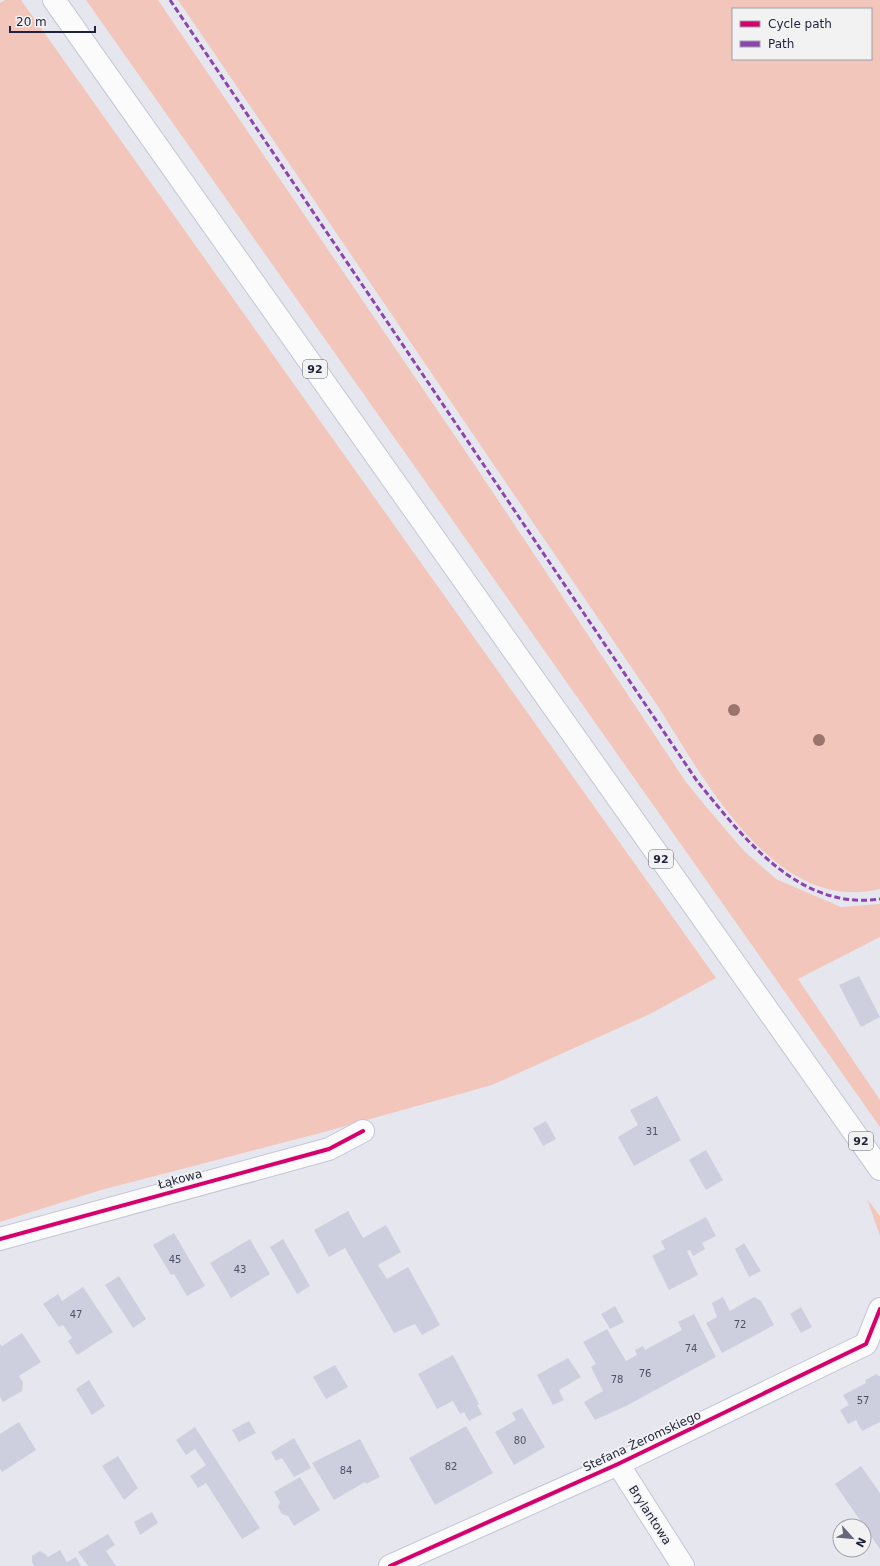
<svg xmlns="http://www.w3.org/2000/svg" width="880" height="1566" font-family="'DejaVu Sans',sans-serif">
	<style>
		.green { fill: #f3c6bc; fill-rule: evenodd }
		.building { fill: #cdcfde }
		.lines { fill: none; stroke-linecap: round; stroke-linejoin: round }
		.street-casing { stroke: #c3c6d7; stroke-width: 24 }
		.primary-casing { stroke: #c3c6d7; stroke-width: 24 }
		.street { stroke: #fbfbfc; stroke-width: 22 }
		.primary { stroke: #fbfbfc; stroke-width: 22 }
		.quiet { stroke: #8e44ad; stroke-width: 3; stroke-dasharray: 6 3; stroke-linecap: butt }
		.cycleway-casing { stroke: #f2f2f2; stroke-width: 6 }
		.cycleway { stroke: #d6006c; stroke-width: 4 }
		.tree { fill: #9b756c }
		.labels { text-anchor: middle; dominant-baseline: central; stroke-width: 3.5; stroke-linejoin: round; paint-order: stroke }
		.number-label { font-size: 10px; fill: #4d5067 }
		.shield { fill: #f2f2f2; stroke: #5e6073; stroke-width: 1 }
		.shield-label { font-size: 11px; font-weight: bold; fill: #1f223c }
		.street-label { font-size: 12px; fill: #1f223c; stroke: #f2f2f2 }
	</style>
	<rect width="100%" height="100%" fill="#e6e7ee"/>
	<!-- green -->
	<g class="green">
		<path d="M 5,0 L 21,0 L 716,978 L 650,1014 L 492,1085 L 324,1132 L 101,1190 L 0,1222 L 0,3 Z"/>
		<path d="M 86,0 L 158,0 L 470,458 L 686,782 L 708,809 L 744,851 L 776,879 L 841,907 L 880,904 L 880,937 L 798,979 L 880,1100 L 880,1127 Z"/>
		<path d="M 178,0 L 880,0 L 880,889 C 775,915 705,780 659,708 ZM 733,9 L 871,9 L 871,59 L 733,59 Z"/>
		<path d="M 867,1199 L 880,1216 L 880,1236 Z"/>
	</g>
	<!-- building -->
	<g class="building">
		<path d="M 859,976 L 880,1017 L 861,1027 L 839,985 Z"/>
		<path d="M 657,1096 L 681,1140 L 634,1166 L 618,1137 L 638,1125 L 630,1110 Z"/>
		<path d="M 546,1121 L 556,1139 L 543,1146 L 533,1128 Z"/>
		<path d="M 706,1150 L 723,1180 L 706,1190 L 689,1160 Z"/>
		<path d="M 348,1211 L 363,1238 L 386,1225 L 401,1252 L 378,1265 L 387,1279 L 408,1267 L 440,1325 L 422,1335 L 415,1324 L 394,1333 L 345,1248 L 329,1257 L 314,1230 Z"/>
		<path d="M 706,1217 L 716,1236 L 702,1243 L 705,1249 L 693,1256 L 690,1250 L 687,1251 L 698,1275 L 669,1290 L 652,1256 L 665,1249 L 661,1241 Z"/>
		<path d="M 174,1233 L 205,1286 L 187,1296 L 174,1274 L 171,1275 L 153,1245 Z"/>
		<path d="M 250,1239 L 270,1274 L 231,1298 L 210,1263 Z"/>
		<path d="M 283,1239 L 310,1286 L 297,1294 L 270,1247 Z"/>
		<path d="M 744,1243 L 761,1271 L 749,1277 L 735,1249 Z"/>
		<path d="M 119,1276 L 146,1319 L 133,1328 L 105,1285 Z"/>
		<path d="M 83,1287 L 113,1332 L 77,1355 L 68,1341 L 72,1338 L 63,1325 L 59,1327 L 43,1304 L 58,1294 L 62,1301 Z"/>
		<path d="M 723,1297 L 730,1311 L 754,1297 L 761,1301 L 774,1325 L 722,1353 L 706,1323 L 717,1317 L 712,1303 Z"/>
		<path d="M 615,1306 L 624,1322 L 610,1329 L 601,1314 Z"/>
		<path d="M 801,1307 L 812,1327 L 801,1333 L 790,1314 Z"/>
		<path d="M 694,1314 L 716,1357 L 626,1406 L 595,1420 L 584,1402 L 603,1391 L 591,1367 L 596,1364 L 583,1342 L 607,1329 L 626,1361 L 637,1355 L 635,1350 L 643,1346 L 645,1350 L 682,1330 L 678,1322 Z"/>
		<path d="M 22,1333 L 41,1362 L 19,1376 L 23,1382 L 22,1391 L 3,1402 L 0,1397 L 0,1344 L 2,1346 Z"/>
		<path d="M 453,1355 L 479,1404 L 477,1405 L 482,1414 L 469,1421 L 464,1412 L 460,1414 L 453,1401 L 437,1409 L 418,1374 Z"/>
		<path d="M 568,1358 L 581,1377 L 559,1390 L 564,1400 L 553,1405 L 537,1375 Z"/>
		<path d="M 335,1365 L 348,1387 L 326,1399 L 313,1377 Z"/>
		<path d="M 877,1374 L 878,1376 L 880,1376 L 880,1422 L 862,1431 L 856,1420 L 848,1424 L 840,1410 L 849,1405 L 843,1395 L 866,1383 L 865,1380 Z"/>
		<path d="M 89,1380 L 105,1406 L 92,1415 L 76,1389 Z"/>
		<path d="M 522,1408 L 545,1447 L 514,1465 L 495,1432 L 516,1420 L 512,1413 Z"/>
		<path d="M 249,1421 L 256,1433 L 239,1442 L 232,1430 Z"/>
		<path d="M 19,1422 L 36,1450 L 2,1472 L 0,1469 L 0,1434 Z"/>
		<path d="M 466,1426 L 493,1473 L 435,1505 L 409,1458 Z"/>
		<path d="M 195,1427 L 260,1528 L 242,1539 L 206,1483 L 198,1488 L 190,1476 L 206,1465 L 195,1449 L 186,1455 L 176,1440 Z"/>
		<path d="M 294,1438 L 311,1468 L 294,1477 L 282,1458 L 276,1461 L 271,1452 Z"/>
		<path d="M 360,1439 L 380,1477 L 366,1484 L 365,1482 L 334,1500 L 312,1463 Z"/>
		<path d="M 118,1456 L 138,1488 L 124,1500 L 102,1466 Z"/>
		<path d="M 861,1466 L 880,1493 L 880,1549 L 835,1484 Z"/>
		<path d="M 300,1477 L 320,1510 L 294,1526 L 288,1516 L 282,1514 L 278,1507 L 280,1502 L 274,1492 Z"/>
		<path d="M 152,1512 L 158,1523 L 140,1535 L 134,1522 Z"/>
		<path d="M 108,1534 L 115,1545 L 106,1551 L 116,1566 L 88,1566 L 78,1552 Z"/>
		<path d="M 60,1550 L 67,1562 L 76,1557 L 81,1566 L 34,1566 L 32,1562 L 32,1556 L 40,1551 L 45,1554 L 48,1557 Z"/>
	</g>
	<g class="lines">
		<defs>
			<g id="street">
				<path d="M 0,1239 L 329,1149 L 363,1131"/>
				<path d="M 618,1464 L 683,1566"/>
				<path d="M 390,1566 L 618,1464 L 866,1344 L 880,1309"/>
			</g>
			<path id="primary" d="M 54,0 L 880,1169"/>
		</defs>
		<!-- street casing -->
		<use href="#street" class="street-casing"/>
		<!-- primary casing -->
		<use href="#primary" class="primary-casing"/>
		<!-- street -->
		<use href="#street" class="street"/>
		<!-- primary -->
		<use href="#primary" class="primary"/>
		<!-- quiet -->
		<path class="quiet" d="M 170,0 L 697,781 C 743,837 798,911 880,899"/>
		<defs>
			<g id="cycleway">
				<path d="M 0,1239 L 329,1149 L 363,1131"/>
				<path d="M 390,1566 L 618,1464 L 866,1344 L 880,1309"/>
			</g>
		</defs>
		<!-- cycleway casing -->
		<use href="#cycleway" class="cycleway-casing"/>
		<!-- cycleway -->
		<use href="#cycleway" class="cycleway"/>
	</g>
	<!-- trees -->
	<g class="tree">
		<circle cx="734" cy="710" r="6"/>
		<circle cx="819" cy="740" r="6"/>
	</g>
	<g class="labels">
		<!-- number labels -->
		<g class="number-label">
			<text x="652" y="1131">31</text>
			<text x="175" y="1259">45</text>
			<text x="240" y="1269">43</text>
			<text x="76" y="1314">47</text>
			<text x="740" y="1324">72</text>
			<text x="691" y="1348">74</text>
			<text x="645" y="1373">76</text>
			<text x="617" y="1379">78</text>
			<text x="863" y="1400">57</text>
			<text x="520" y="1440">80</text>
			<text x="451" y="1466">82</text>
			<text x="346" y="1470">84</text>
		</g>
		<!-- shield labels -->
		<g class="shield">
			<rect x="303" y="360" width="24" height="18" rx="3"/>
			<rect x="649" y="850" width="24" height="18" rx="3"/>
			<rect x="849" y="1132" width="24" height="18" rx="3"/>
		</g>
		<g class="shield-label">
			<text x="315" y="369">92</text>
			<text x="661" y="859">92</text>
			<text x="861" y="1141">92</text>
		</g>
		<!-- street labels -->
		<g class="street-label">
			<text transform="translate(180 1179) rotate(-15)">Łąkowa</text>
			<text transform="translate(642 1441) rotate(-25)">Stefana Żeromskiego</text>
			<text transform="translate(650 1515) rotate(57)">Brylantowa</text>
		</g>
	</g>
	<!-- legend -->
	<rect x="732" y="8" width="140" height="52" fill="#f2f2f2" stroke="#9e9fa9"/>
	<rect x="740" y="21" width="20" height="6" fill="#d6006c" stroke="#9e9fa9"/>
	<text x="768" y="28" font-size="12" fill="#1f223c">Cycle path</text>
	<rect x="740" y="41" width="20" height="6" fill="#8e44ad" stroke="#9e9fa9"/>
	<text x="768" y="48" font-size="12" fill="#1f223c">Path</text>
	<!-- north arrow -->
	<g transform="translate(852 1538) rotate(117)"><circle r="19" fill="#f2f2f2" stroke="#9e9fa9"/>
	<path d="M0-3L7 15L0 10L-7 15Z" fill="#65677a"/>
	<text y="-6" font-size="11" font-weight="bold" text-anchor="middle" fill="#1f223c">N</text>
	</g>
	<!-- scale -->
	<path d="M10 26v6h85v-6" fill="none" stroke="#1f223c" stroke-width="2"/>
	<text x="16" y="26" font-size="12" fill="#1f223c" stroke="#f2f2f2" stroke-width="3" paint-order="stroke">20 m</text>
</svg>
